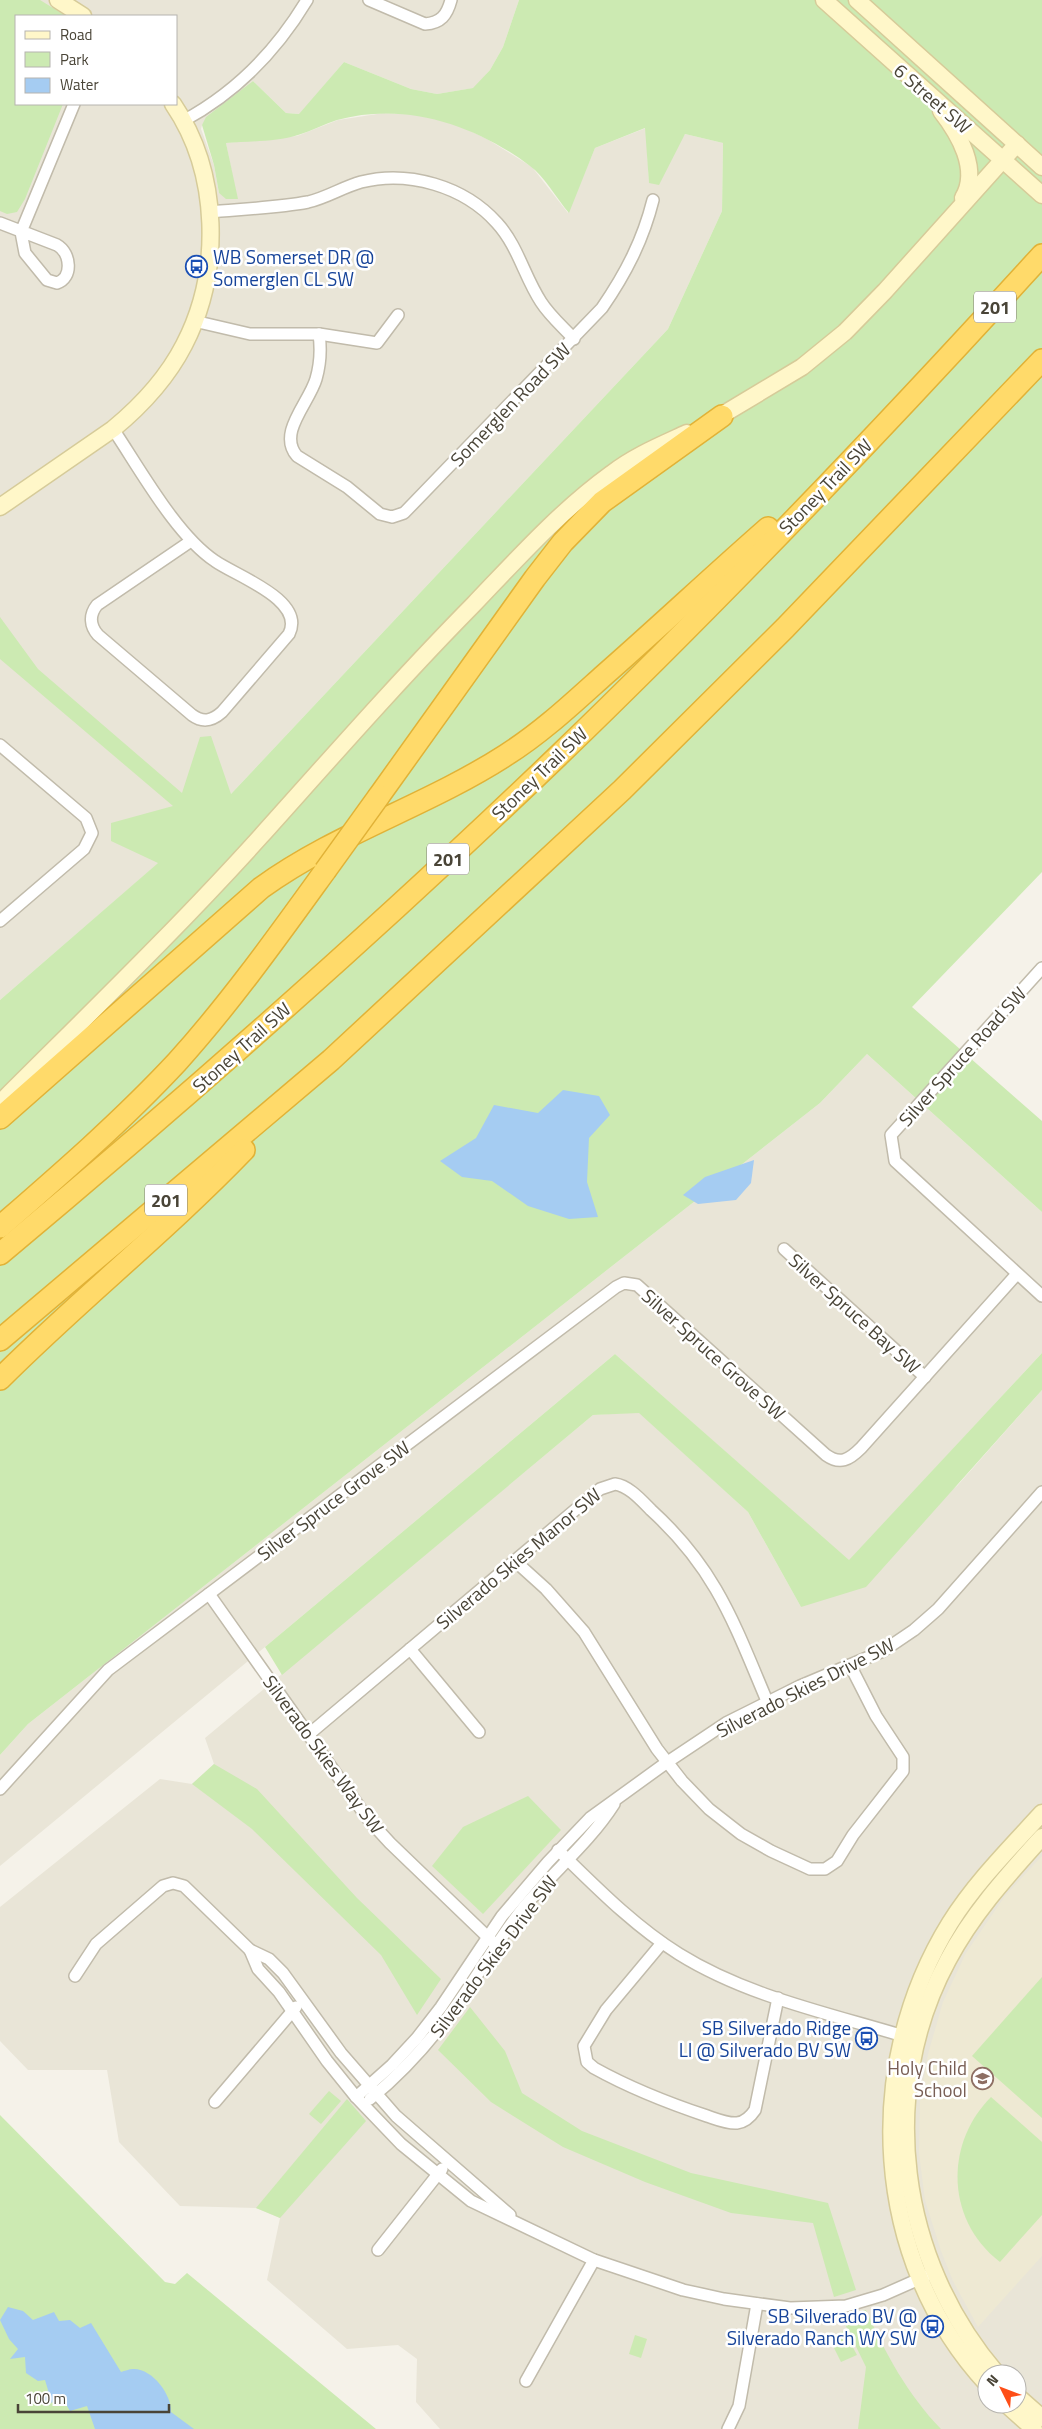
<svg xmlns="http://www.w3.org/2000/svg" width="1042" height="2429" font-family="'Titillium Web',sans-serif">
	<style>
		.residential { fill: #e9e5d7; fill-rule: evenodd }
		.education { fill: #eee9d3 }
		.green { fill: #cceab2 }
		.water { fill: #a5ccf2 }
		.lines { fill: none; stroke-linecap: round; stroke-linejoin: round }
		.street-casing { stroke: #c1bbab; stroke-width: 14 }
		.secondary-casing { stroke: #d6cb99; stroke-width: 19 }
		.highway-casing { stroke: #e1b237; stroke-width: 24 }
		.street { stroke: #fff; stroke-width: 11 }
		.secondary { stroke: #fff7c9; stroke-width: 16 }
		.highway { stroke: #ffda6a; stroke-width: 21 }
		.highway-bridge-casing { stroke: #e1b237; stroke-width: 24; stroke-linecap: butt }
		.highway-bridge { stroke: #ffda6a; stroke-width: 21 }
		.labels { text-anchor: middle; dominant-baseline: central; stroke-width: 5; stroke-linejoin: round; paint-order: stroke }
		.shield { fill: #fff; stroke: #807c73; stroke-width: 1 }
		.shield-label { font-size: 18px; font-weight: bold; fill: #494437 }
		.street-label { font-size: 19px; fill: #494437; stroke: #fff }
		.transit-label { font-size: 19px; fill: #164399; stroke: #fff; text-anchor: end }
		.education-label { font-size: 19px; fill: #785e54; stroke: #fff; text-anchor: end }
	</style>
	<rect width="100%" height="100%" fill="#f5f2e9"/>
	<!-- residential -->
	<g class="residential">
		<path d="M 0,0 L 519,0 L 503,47 L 490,70 L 474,88 L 437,94 L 411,89 L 344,62 L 300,114 L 286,113 L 253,81 L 202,125 L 201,129 L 214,165 L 219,193 L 237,199 L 226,143 L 297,136 L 338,120 L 384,113 L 420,115 L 458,125 L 487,139 L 532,167 L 568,213 L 595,148 L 646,128 L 649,183 L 685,134 L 723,143 L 722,211 L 668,329 L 200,827 L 0,1000 ZM 16,16 L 176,16 L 176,104 L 16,104 Z"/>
		<path d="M 867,1054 L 1042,1212 L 1042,1353 L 849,1561 L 615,1354 L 265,1647 L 0,1866 L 0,1755 L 28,1724 L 820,1103 Z"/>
		<path d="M 1042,1390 L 1042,2429 L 440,2429 L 416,2402 L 417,2359 L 398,2345 L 347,2349 L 267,2280 L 280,2218 L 256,2208 L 180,2206 L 119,2142 L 107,2070 L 28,2070 L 0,2041 L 0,1907 L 160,1779 L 192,1784 L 214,1764 L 205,1738 L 593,1415 L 639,1412 L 748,1512 L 801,1607 L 957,1486 ZM 987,2374 L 1017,2374 L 1017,2404 L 987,2404 Z"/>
	</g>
	<!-- education -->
	<path class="education" d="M 1042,1856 L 1042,2256 L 978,2327 L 953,2281 L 941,2251 L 925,2200 L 919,2153 L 920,2102 L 928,2054 L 943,2002 L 966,1953 L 1005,1896 Z"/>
	<!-- green -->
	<g class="green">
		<path d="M 0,0 L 40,0 L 66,16 L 16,16 L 16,104 L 63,104 L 25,199 L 17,212 L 7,214 L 0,211 Z"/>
		<path d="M 519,0 L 1042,0 L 1042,872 L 912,1007 L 1042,1121 L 1042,1212 L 867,1054 L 820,1103 L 28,1724 L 0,1755 L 0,1000 L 158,863 L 111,841 L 111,823 L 173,806 L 0,659 L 0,617 L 38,669 L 182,793 L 200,737 L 211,736 L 231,794 L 668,329 L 722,211 L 723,143 L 685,134 L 659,185 L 649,183 L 645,128 L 595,148 L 569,213 C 557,199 545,177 530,166 C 476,125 405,101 337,120 C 324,124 312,131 298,135 C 276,142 249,141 226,143 L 238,199 L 226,199 L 219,193 L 214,165 L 202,125 L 206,117 L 253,81 L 286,113 L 299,114 L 344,62 L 411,89 L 437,94 L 473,88 L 490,70 L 503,47 Z"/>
		<path d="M 1042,1353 L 1042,1390 L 866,1587 L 801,1607 L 748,1512 L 639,1413 L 593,1415 L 282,1675 L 265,1647 L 615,1354 L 849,1560 Z"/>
		<path d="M 214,1764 L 257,1789 L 357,1898 L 441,1979 L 417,2015 L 381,1955 L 252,1829 L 192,1784 Z"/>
		<path d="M 528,1796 L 561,1830 L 483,1914 L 432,1866 L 463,1827 Z"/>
		<path d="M 1042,1977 L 1042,2118 L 972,2056 Z"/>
		<path d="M 470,2007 L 505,2051 L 522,2093 L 582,2131 L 691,2173 L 828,2203 L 856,2290 L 834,2297 L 813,2223 L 731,2213 L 645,2182 L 563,2147 L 491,2102 L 438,2050 Z"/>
		<path d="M 329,2091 L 341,2101 L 321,2124 L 309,2114 Z"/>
		<path d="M 991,2097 L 1042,2142 L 1042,2215 L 1000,2262 C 946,2221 944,2144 991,2097 Z"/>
		<path d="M 347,2099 L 366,2121 L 280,2218 L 256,2208 Z"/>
		<path d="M 0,2115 L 165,2282 L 175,2284 L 187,2273 L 376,2429 L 0,2429 Z"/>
		<path d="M 866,2310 C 885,2353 908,2395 941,2429 L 858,2429 L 866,2367 L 841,2316 Z"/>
		<path d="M 844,2331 L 857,2355 L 841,2362 L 829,2338 Z"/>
		<path d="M 635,2335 L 647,2339 L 641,2358 L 629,2354 Z"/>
	</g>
	<!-- water -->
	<g class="water">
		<path d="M 563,1090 L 599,1096 L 610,1115 L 589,1138 L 587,1182 L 598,1217 L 569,1219 L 528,1206 L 492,1181 L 462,1177 L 440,1161 L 476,1138 L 494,1105 L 538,1113 Z"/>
		<path d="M 754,1160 L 751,1183 L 736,1200 L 698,1204 L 683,1195 L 705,1177 Z"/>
		<path d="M 8,2307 L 23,2311 L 33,2320 L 54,2312 L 59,2321 L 70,2320 L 80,2328 L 91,2323 L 121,2372 C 125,2371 129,2369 133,2369 C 152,2368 172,2395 171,2412 L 194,2429 L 95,2429 L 87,2406 L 70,2411 L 64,2401 L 48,2403 L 44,2400 L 48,2390 L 45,2380 L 38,2381 L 26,2373 L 25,2357 L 10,2359 L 18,2349 L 9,2339 L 0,2320 Z"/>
	</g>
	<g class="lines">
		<defs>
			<g id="street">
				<path d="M 369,0 L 425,24 C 441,23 447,15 451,0"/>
				<path d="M 183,121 C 235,93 277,50 307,0"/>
				<path d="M 209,212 C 242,209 276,208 308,202 C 326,198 343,187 361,182 C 408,170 464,186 497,223 C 518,246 524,276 541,302 C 550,316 563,327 574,339"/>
				<path d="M 0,223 L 57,245 C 71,253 73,278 57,283 L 47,280 L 25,253 L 21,232 L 74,104"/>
				<path d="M 194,321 L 250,334 L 319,334 L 377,343 L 398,315"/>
				<path d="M 319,334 C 321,348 320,365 316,379 C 309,403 277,433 297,456 L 347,487 L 380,514 L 392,517 L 404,513 L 602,308 C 626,273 643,240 653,200"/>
				<path d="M 113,429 C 140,469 176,535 215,561 C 236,576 306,600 289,634 L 222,712 C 212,721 203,723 192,715 L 98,635 C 90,626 89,615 97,605 L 191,541"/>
				<path d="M 0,745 L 86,818 L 92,833 L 84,849 L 0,921"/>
				<path d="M 1042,968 L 891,1135 L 895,1161 L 1042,1296"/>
				<path d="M 784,1249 L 925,1377"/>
				<path d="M 515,1561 L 546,1589 L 584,1632 L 657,1749 L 682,1781 L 709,1809 L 741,1834 L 771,1851 L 810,1869 L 825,1869 L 837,1861 L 853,1835 L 903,1771 L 903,1757 L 876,1716 L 850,1665"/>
				<path d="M 209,1594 L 368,1819 L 390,1843 L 496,1945"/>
				<path d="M 410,1649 L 479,1732"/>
				<path d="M 308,1735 L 600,1489 L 615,1484 C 629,1486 641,1500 651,1510 C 716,1569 734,1623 767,1701"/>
				<path d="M 0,1789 L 108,1670 L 616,1287 L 624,1283 L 637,1285 L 826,1455 C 840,1465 849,1460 861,1448 L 1017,1274"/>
				<path d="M 558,1850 C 596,1887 634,1926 679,1954 C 748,1997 832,2014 910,2038"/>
				<path d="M 662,1943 L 606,2010 L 584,2046 L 587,2062 L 594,2068 C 630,2088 668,2103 707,2116 C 716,2119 728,2124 737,2123 C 745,2122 751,2116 755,2110 L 778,1998"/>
				<path d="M 250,1950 L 258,1969 L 279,1992 L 327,2061 L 356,2097 L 401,2144 L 471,2201 L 594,2260 L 683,2290 L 724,2299 L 790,2308 L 846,2306 L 883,2295 L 926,2276"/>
				<path d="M 75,1976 L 96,1944 L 163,1886 L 173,1883 L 184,1886 L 250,1950 L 269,1959 L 283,1973 L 341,2053 L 396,2116 L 510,2215"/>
				<path d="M 356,2097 L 392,2065 L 417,2038 L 441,2007 L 502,1916 L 548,1862 L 590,1818 L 666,1763 L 726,1723 L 800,1686 L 883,1651 L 914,1630 L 938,1609 L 1042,1492"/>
				<path d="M 370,2099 C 400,2075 425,2047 448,2017 C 475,1981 496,1942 524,1907 C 553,1872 589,1843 614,1804"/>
				<path d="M 215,2102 L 296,2007"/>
				<path d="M 378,2250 L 442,2169"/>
				<path d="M 526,2381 L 594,2260"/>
				<path d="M 728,2429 L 739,2406 L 757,2304"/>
			</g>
			<g id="secondary">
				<path d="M 58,0 L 83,16"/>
				<path d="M 824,0 L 1042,195"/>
				<path d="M 857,0 L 1042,167"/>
				<path d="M 941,111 C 959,134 980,170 963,198"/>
				<path d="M 712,421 L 802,367 L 845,332 L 885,291 L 1017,144"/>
				<path d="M 0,507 L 113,429 C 141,406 167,378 184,345 C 222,272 220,173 173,104"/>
				<path d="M 0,1103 C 88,1015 178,928 261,836 C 331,758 400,679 474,604 C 517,559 560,511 611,474 C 634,456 661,445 687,433"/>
				<path d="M 997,2374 C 899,2260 876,2093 948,1960 C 973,1913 1007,1876 1042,1837"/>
				<path d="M 987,2384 C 872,2260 862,2065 950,1923 C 975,1883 1010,1848 1042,1813"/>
				<path d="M 1017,2396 L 1042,2418"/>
				<path d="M 1006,2404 L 1034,2429"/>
			</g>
			<g id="highway">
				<path d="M 379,796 L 535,578 L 563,542 L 602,502 L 722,416"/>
				<path d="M 0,1118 L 261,888 C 337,833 427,806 506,755 C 541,733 572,704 602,677 C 658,628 712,577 768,528"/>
				<path d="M 0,1227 C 61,1174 122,1121 177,1062 C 231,1002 278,936 325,871"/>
				<path d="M 0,1254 C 191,1094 378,929 558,756 C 725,595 886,426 1042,255"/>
				<path d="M 0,1340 L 331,1060 L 622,790 L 785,628 L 1042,360"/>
				<path d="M 0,1379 C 79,1300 167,1230 244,1150"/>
			</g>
		</defs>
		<!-- street casing -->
		<use href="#street" class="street-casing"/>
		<!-- secondary casing -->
		<use href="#secondary" class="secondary-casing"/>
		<!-- highway casing -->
		<use href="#highway" class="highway-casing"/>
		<!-- street -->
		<use href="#street" class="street"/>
		<!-- secondary -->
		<use href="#secondary" class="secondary"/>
		<!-- highway -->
		<use href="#highway" class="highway"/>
		<defs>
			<path id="highway-bridge" d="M 325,871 L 379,796"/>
		</defs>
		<!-- highway-bridge casing -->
		<use href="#highway-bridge" class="highway-bridge-casing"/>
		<!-- highway-bridge -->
		<use href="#highway-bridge" class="highway-bridge"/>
	</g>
	<!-- icons -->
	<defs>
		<symbol id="bus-ring" viewBox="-11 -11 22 22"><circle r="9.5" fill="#fff" stroke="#1a4fb4" stroke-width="1.5"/><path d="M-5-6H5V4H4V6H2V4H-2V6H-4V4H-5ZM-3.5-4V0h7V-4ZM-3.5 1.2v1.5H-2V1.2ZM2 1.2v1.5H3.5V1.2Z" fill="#1a4fb4"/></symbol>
		<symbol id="school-ring" viewBox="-11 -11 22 22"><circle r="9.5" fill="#fff" stroke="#8d6e63" stroke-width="1.5"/><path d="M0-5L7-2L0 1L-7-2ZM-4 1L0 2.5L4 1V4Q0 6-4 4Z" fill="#8d6e63"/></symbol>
	</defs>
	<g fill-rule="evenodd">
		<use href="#bus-ring" x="184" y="254" width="25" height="25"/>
		<use href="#bus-ring" x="854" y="2026" width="25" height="25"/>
		<use href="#school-ring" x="970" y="2066" width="25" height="25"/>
		<use href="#bus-ring" x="920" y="2314" width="25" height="25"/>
	</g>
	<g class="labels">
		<!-- shield labels -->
		<g class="shield">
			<rect x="974" y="291.5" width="42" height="31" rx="4"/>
			<rect x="427" y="843.5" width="42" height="31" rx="4"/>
			<rect x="145" y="1184.5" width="42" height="31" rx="4"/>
		</g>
		<g class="shield-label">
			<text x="995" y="307">201</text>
			<text x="448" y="859">201</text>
			<text x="166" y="1200">201</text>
		</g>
		<!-- street labels -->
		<g class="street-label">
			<text transform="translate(933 98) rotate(41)">6 Street SW</text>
			<text transform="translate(510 404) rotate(-46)">Somerglen Road SW</text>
			<text transform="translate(825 486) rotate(-46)">Stoney Trail SW</text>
			<text transform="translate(539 773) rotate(-44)">Stoney Trail SW</text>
			<text transform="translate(241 1047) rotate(-42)">Stoney Trail SW</text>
			<text transform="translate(962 1056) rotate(-48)">Silver Spruce Road SW</text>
			<text transform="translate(855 1313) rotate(42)">Silver Spruce Bay SW</text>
			<text transform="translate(714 1354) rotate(42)">Silver Spruce Grove SW</text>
			<text transform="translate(333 1500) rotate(-37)">Silver Spruce Grove SW</text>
			<text transform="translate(518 1558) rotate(-40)">Silverado Skies Manor SW</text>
			<text transform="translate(805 1687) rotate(-27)">Silverado Skies Drive SW</text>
			<text transform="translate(324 1754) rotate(54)">Silverado Skies Way SW</text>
			<text transform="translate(493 1956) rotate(-53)">Silverado Skies Drive SW</text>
		</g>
		<!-- transit labels -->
		<g class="transit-label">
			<text x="213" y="256" text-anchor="start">WB Somerset DR @<tspan x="213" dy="22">Somerglen CL SW</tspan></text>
			<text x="851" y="2027">SB Silverado Ridge<tspan x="851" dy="22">LI @ Silverado BV SW</tspan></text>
			<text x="917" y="2315">SB Silverado BV @<tspan x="917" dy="22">Silverado Ranch WY SW</tspan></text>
		</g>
		<!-- education labels -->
		<g class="education-label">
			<text x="967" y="2067">Holy Child<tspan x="967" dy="22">School</tspan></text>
		</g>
	</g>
	<!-- legend -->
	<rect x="15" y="15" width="162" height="90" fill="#ffffff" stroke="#b6b4af"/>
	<rect x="25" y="31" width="25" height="8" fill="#fff7c9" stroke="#b6b4af"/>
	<text x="60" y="40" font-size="15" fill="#494437">Road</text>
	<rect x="25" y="52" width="25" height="15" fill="#cceab2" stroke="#b6b4af"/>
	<text x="60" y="65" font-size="15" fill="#494437">Park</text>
	<rect x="25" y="78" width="25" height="15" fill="#a5ccf2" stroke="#b6b4af"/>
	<text x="60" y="90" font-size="15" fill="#494437">Water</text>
	<!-- north arrow -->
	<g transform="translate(1002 2389) rotate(312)"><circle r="24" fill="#ffffff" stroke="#b6b4af"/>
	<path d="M0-4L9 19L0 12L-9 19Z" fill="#fe4e17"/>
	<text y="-8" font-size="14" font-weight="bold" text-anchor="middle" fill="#494437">N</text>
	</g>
	<!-- scale -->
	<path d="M18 2404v8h151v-8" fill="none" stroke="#494437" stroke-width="2.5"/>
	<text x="25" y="2404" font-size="15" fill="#494437" stroke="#ffffff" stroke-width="4" paint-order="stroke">100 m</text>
</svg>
